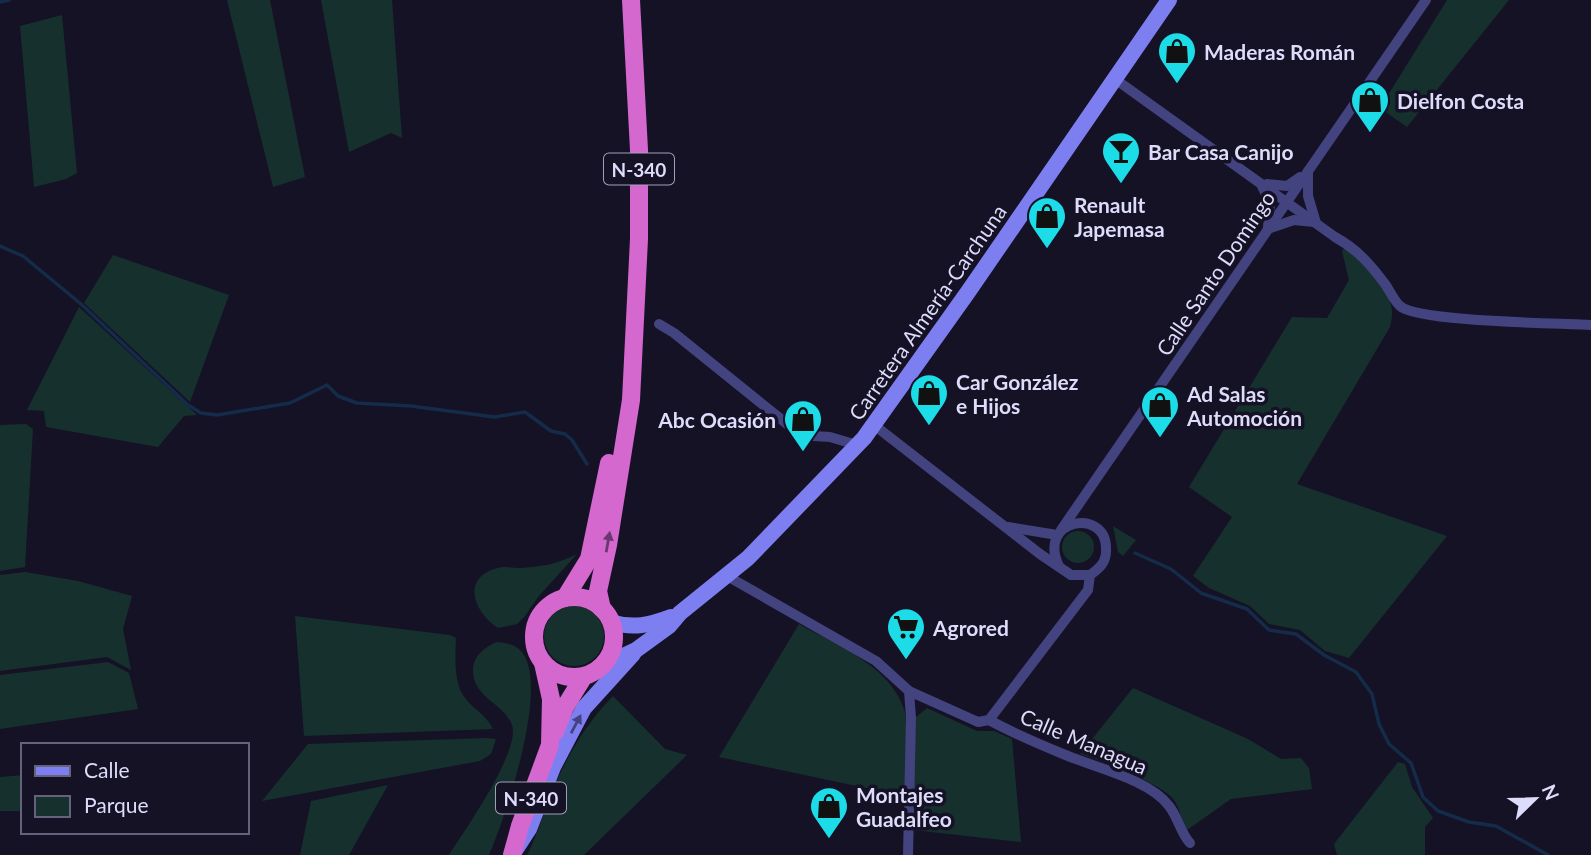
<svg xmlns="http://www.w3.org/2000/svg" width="1591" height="855" font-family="Lato,sans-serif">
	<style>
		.green { fill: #16302e }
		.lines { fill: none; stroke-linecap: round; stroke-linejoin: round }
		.stream { stroke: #142b49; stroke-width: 3.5 }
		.minor { stroke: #434380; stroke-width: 10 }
		.secondary { stroke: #7d7ff1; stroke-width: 16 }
		.trunk { stroke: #d468ce; stroke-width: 18 }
		.oneway { fill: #6b3972 }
		.oneway2 { fill: #444381 }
		.labels { text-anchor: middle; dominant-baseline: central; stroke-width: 7; stroke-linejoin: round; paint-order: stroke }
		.shield { fill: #151226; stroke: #a29fbb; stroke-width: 2 }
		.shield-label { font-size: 19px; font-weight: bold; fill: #dedcfb }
		.poi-label { font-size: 21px; font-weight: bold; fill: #dedcfb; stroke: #151226; text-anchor: start }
		.street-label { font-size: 21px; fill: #dedcfb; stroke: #151226 }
	</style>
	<rect width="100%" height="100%" fill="#151226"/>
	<!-- green -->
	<g class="green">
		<path d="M 227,0 L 270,0 L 305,177 L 273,187 Z"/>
		<path d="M 321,0 L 392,0 L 402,138 L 391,133 L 349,152 Z"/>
		<path d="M 1447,0 L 1509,0 L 1407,127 L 1380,108 Z"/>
		<path d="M 62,15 L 77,173 L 66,179 L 34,187 L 20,26 Z"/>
		<path d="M 1345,246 C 1359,259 1391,291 1392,310 C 1393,315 1391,322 1390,327 L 1297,484 L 1447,536 L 1349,658 L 1325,651 L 1300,630 L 1269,624 L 1250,606 L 1209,588 L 1193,576 L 1232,517 L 1189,487 L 1292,317 L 1327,318 L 1349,280 L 1342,251 Z"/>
		<path d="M 113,255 L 229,295 L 190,402 L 84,303 Z"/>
		<path d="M 79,307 L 197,415 L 184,416 L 158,447 L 46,427 L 44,411 L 27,410 Z"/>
		<path d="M 26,424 L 33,429 L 25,567 L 0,571 L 0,425 Z"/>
		<path d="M 1113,526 L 1136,540 L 1123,556 L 1118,552 Z"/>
		<circle cx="1078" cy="547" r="16"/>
		<path d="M 577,554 L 538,597 L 525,616 L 517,624 L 498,628 C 473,612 461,577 498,568 C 505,566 513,568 520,568 C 545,566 554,565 577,554 Z"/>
		<path d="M 25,572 L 78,581 L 132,596 L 123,629 L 131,670 L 107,657 L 0,671 L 0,575 Z"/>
		<circle cx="574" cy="636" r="30"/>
		<path d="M 295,616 L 450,635 L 456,638 C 455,654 454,681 463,695 C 471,708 486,714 493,729 L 304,736 Z"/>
		<path d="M 799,624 C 836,645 889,665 904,709 C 909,726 905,766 905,786 L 899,795 L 719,757 Z"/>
		<path d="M 497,642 C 506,643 514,644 521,651 C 551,684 505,818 489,855 L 449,855 C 464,831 521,751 512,725 C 503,702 472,698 473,669 C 474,655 485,647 497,642 Z"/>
		<path d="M 108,662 L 129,673 L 138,709 L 0,729 L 0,675 Z"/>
		<path d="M 1133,688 L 1248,739 L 1281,759 L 1301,758 L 1309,768 L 1312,789 L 1231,799 L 1187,830 C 1180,821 1181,809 1174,800 C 1163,784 1099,760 1080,754 Z"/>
		<path d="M 613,696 L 665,749 L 687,755 L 584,855 L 527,855 C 539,832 545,807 556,783 C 569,752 589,720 613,696 Z"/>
		<path d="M 927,708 L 977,731 L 994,731 L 1012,739 L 1021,842 L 913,830 L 915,718 Z"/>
		<path d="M 486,738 L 496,739 L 491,754 L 480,761 L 262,801 L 308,744 Z"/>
		<path d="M 1398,762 L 1405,764 L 1412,787 L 1433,818 L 1425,827 L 1425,855 L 1337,855 L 1334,844 Z"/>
		<path d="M 23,775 L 23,811 L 0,811 L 0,777 Z"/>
		<path d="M 388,785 L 349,855 L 300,855 L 311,801 Z"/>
	</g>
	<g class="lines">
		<!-- stream -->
		<g class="stream">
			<path d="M 0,2 L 9,0"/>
			<path d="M 0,246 L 23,256 L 81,304 L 188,405 L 201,413 L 217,415 L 290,403 L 327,385 L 338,396 L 357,403 L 411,406 L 494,417 L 525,412 L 551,431 L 565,434 L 572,440 L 587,464"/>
			<path d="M 1135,553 L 1171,569 L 1201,593 L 1247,609 L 1269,630 L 1296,634 L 1324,655 L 1356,672 L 1372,694 L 1379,724 L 1389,744 L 1411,763 L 1423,797 L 1438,811 L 1469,822 L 1496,826 L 1548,855"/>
		</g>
		<!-- minor -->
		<g class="minor">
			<path d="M 1115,79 L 1335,237 C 1357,249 1370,264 1385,284 C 1390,291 1394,301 1400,306 C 1417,322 1560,323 1591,325"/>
			<path d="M 1308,171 L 1308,196 L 1316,223"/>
			<path d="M 1267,184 L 1287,186 L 1300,177"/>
			<path d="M 1262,186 L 1270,203 L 1268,227"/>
			<path d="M 1268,229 L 1294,220 L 1314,222"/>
			<path d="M 659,324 L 674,333 L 787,424 L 814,436 L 830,437 L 857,445"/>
			<path d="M 874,425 L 1040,554 L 1071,575 L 1090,575 C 1100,568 1107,562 1106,548 C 1106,507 1036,519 1059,566"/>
			<path d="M 1008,527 L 1057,535"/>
			<path d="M 1061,530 L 1426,0"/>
			<path d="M 727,576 L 876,661 L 909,691 L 978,722 L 989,720"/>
			<path d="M 989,720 C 1015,734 1041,745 1068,756 C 1097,768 1150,780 1169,806 C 1178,817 1180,832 1190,843"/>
			<path d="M 989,720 L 1088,590 L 1090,575"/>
			<path d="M 908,855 L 911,718 L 909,691"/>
		</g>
		<!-- secondary -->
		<g class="secondary">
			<path d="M 611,622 C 633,629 650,625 671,617"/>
			<path d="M 602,666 L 636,650 L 669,626 L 680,613 L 748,558 L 864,438 L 968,292 L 1169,0"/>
			<path d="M 516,849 L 529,829 L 553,767 L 584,708 L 633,654"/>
		</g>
		<!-- trunk -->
		<g class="trunk">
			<circle cx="574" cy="637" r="40"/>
			<path d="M 565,598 L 589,559 L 609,463"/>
			<path d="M 602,609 L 598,591 L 608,545 L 631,400 L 639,239 L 639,150 L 631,0"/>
			<path d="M 555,732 L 565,707 L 584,676"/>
			<path d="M 512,855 L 520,826 L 550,745 L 551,699 L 543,663"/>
		</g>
	</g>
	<!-- one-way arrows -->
	<defs><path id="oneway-solid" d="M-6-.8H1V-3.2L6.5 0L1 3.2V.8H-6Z" transform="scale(1.75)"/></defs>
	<use class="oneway" href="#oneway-solid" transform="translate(608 542) rotate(-80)"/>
	<use class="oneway2" href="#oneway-solid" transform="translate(576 724) rotate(-62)"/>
	<!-- icons -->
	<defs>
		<symbol id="shop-pin" viewBox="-11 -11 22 30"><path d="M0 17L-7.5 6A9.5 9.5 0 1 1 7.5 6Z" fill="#1cdce7" stroke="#151226"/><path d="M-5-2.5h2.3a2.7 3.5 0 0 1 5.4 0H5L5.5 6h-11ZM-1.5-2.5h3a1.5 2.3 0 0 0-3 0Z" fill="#111"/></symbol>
		<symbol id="bar-pin" viewBox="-11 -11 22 30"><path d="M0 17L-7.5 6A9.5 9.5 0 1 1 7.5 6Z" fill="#1cdce7" stroke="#151226"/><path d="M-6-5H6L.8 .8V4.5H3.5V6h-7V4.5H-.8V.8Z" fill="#111"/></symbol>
		<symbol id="supermarket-pin" viewBox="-11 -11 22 30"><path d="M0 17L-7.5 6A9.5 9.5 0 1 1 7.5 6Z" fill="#1cdce7" stroke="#151226"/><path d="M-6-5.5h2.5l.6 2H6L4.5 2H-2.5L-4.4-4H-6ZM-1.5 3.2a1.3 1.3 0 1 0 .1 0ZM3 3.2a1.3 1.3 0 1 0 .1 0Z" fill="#111"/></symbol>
	</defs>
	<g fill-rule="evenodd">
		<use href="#shop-pin" x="1155" y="29" width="44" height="60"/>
		<use href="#shop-pin" x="1348" y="78" width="44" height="60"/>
		<use href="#bar-pin" x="1099" y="129" width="44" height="60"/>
		<use href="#shop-pin" x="1025" y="194" width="44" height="60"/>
		<use href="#shop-pin" x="907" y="371" width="44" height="60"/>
		<use href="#shop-pin" x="1138" y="383" width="44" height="60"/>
		<use href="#shop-pin" x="781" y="397" width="44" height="60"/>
		<use href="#supermarket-pin" x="884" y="605" width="44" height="60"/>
		<use href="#shop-pin" x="807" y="784" width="44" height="60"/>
	</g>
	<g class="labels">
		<!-- shield labels -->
		<g class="shield">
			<rect x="604" y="153.5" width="70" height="31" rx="5"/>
			<rect x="496" y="782.5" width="70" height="31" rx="5"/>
		</g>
		<g class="shield-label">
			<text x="639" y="169">N-340</text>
			<text x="531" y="798">N-340</text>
		</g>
		<!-- poi labels -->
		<g class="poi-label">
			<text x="1204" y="51">Maderas Román</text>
			<text x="1397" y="100">Dielfon Costa</text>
			<text x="1148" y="151">Bar Casa Canijo</text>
			<text x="1074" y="204">Renault<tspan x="1074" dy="24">Japemasa</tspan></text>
			<text x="956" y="381">Car González<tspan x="956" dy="24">e Hijos</tspan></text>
			<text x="1187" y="393">Ad Salas<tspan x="1187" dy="24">Automoción</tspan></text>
			<text x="776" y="419" text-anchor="end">Abc Ocasión</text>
			<text x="933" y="627">Agrored</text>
			<text x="856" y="794">Montajes<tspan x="856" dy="24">Guadalfeo</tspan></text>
		</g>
		<!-- street labels -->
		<g class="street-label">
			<text transform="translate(1215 273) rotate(-56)">Calle Santo Domingo</text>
			<text transform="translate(927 312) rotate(-55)">Carretera Almería-Carchuna</text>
			<text transform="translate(1084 741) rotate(23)">Calle Managua</text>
		</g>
	</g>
	<!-- legend -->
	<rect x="21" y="743" width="228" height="91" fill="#151226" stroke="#65637b" stroke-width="2"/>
	<rect x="35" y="766" width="35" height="10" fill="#7d7ff1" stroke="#65637b" stroke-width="2"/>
	<text x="84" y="778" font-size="21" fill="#dedcfb">Calle</text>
	<rect x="35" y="796" width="35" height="21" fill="#16302e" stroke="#65637b" stroke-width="2"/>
	<text x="84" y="813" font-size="21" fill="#dedcfb">Parque</text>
	<!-- north arrow -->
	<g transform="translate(1535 799) rotate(67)" stroke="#151226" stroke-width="5" paint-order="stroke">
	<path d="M0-5L12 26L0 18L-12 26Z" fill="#dedcfb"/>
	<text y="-10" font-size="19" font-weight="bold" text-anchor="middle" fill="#dedcfb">N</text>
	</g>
</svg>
